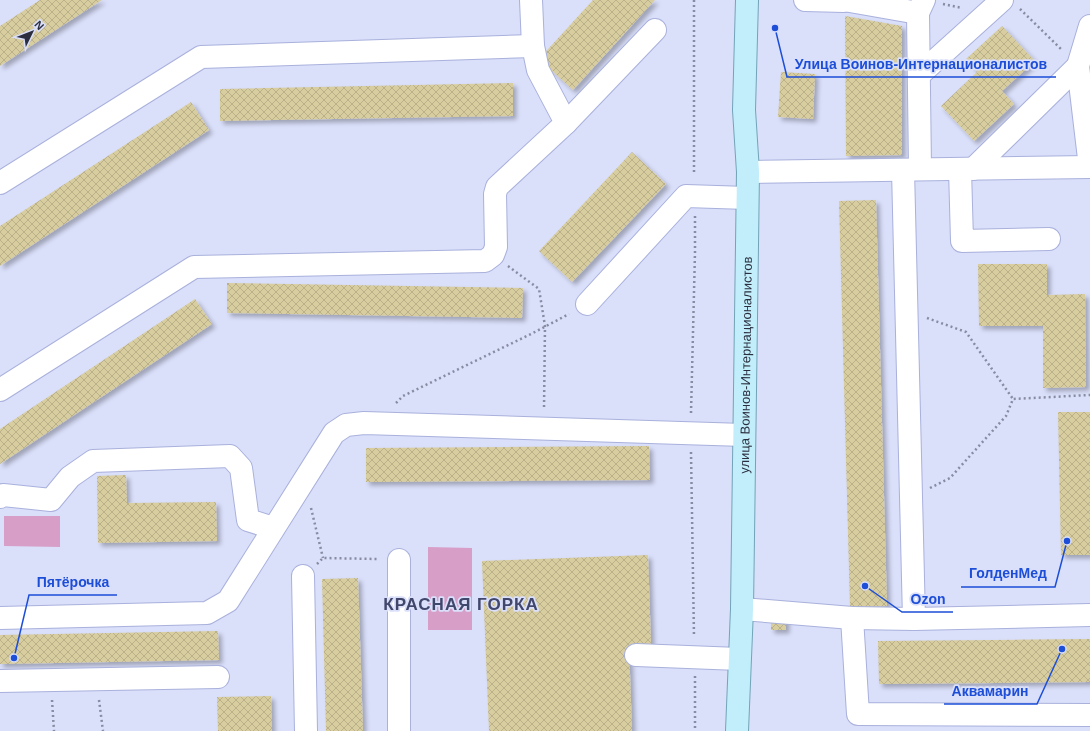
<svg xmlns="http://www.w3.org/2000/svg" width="1090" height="731" font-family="Helvetica,sans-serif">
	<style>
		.pitch { fill: #d79fc8 }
		.building { fill: url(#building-cross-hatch); filter: url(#shadow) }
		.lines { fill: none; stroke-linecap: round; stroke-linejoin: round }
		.minor-casing { stroke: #a9b1dc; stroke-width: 24 }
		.major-casing { stroke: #72a4b7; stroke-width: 24 }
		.path { stroke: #888ca2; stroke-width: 2.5; stroke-dasharray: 2 3; stroke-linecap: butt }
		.minor { stroke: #fff; stroke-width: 22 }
		.major { stroke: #c1eefa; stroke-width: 22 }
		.labels { text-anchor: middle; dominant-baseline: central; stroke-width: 3.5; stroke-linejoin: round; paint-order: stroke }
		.street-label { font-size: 13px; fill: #2b2e3f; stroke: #dadffa }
		.district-label { font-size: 17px; font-weight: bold; letter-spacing: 1px; fill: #41476c; stroke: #dadffa }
		.leader { fill: none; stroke: #1d4ed8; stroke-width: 1.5 }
		.callout-dot { fill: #1d4ed8; stroke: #dadffa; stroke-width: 1.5 }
		.callout-label { font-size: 14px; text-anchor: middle; font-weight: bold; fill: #1d4ed8; stroke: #dadffa; stroke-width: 3.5; stroke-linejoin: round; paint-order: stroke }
	</style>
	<defs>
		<pattern id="building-cross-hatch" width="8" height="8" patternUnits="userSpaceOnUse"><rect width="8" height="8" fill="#d8cd9e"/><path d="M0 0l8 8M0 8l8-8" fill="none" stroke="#bab089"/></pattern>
		<filter id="shadow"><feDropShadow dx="3.5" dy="3.5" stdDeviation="2" flood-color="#0004"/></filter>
	</defs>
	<rect width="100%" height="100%" fill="#dadffa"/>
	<!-- pitch -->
	<g class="pitch">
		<path d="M 4,516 L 60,516 L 60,547 L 4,546 Z"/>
		<path d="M 428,547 L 472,548 L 472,630 L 428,630 Z"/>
	</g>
	<!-- building -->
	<g class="building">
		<path d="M 40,0 L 102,0 L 0,66 L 0,26 Z"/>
		<path d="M 593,0 L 655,0 L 573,90 L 539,59 Z"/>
		<path d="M 845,16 L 902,26 L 902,155 L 846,156 Z"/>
		<path d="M 1002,26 L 1035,61 L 1002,91 L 1014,104 L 974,141 L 941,106 L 977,72 L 966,59 Z"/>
		<path d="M 781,72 L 815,74 L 813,119 L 778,117 Z"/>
		<path d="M 513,83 L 513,116 L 220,121 L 220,89 Z"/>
		<path d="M 191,102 L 209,130 L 0,266 L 0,226 Z"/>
		<path d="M 632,152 L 666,184 L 572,282 L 539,251 Z"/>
		<path d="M 876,200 L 887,606 L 850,607 L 839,201 Z"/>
		<path d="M 978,264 L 1047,264 L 1047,295 L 1085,294 L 1086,387 L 1043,388 L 1043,326 L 979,326 Z"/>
		<path d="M 227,283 L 523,288 L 522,318 L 227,313 Z"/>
		<path d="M 195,299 L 212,324 L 0,464 L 0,429 Z"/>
		<path d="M 1058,412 L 1090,412 L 1090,555 L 1061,555 Z"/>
		<path d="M 649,446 L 650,480 L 366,482 L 366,448 Z"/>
		<path d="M 126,475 L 127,503 L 216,502 L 217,541 L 98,543 L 97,476 Z"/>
		<path d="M 648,555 L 651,644 L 629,645 L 632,731 L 489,731 L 482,561 Z"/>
		<path d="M 358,578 L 363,731 L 326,731 L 322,579 Z"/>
		<rect x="771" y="616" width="15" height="14"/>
		<path d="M 218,631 L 219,660 L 0,664 L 0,635 Z"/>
		<path d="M 1090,639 L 1090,682 L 879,684 L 878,641 Z"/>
		<path d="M 271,696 L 272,731 L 218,731 L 217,697 Z"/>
	</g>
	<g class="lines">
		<defs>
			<g id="minor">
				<path d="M 805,0 L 844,1"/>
				<path d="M 844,0 L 918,13"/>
				<path d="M 919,75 L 1002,0"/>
				<path d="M 566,123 L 655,30"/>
				<path d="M 1090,167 L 1078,66 L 1090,26"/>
				<path d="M 920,169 L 918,13 L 924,0"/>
				<path d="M 960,169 L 962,241 L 1049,239"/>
				<path d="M 973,169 L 1078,66"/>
				<path d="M 903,170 L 914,619"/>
				<path d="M 748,172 L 1090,167"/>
				<path d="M 0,183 L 201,57 L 533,46"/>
				<path d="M 587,304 L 686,196 L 747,198"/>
				<path d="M 0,390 L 194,267 L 485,261 L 493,255 L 496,247 L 495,194 L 497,187 L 566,123 L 538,70 L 533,46 L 531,0"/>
				<path d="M 0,497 L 3,495 L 51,500 L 70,477 L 93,461 L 230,456 L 241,468 L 248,520 L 273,528"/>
				<path d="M 303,576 L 306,731"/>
				<path d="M 742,609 L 852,618 L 858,714 L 1090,715"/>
				<path d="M 0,618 L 207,613 L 228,601 L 334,433 L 346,425 L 364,423 L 744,435"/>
				<path d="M 852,618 L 914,619 L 1090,615"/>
				<path d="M 636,655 L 739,659"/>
				<path d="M 0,681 L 218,677"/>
				<path d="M 399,731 L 399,560"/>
			</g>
			<g id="major">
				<path id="s1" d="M 737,731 L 742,609 L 748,172 L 744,110 L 747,0"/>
			</g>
		</defs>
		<!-- minor casing -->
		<use href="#minor" class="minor-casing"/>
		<!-- major casing -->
		<use href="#major" class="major-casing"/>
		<!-- path -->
		<g class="path">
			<path d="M 694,0 L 694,175"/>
			<path d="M 943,4 L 962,8"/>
			<path d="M 1020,9 L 1062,50"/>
			<path d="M 508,266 L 539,289 L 545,326 L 544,409"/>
			<path d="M 927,318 L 966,332 L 1013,399"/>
			<path d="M 396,403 L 403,396 L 533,333 L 569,314"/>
			<path d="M 691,413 L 695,252 L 695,216"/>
			<path d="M 691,452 L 694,637"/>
			<path d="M 930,488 L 950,478 L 1006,416 L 1013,399 L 1090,395"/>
			<path d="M 311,508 L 323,558"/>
			<path d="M 317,564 L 323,558 L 378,559"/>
			<path d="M 695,676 L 695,731"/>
			<path d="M 52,700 L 54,731"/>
			<path d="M 99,700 L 103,731"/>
		</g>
		<!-- minor -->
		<use href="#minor" class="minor"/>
		<!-- major -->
		<use href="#major" class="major"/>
	</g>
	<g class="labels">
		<!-- street labels -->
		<g class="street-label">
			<text stroke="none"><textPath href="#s1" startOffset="366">улица Воинов-Интернационалистов</textPath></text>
		</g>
		<!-- district labels -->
		<g class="district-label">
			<text x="461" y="604">КРАСНАЯ ГОРКА</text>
		</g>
	</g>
	<!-- callouts -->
	<path class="leader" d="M775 28L787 77H1056M1067 541L1055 587H961M14 658L29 595H117M865 586L902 612H953M1062 649L1037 704H944"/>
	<g class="callout-dot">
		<circle cx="775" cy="28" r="4"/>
		<circle cx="1067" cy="541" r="4"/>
		<circle cx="14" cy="658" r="4"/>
		<circle cx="865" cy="586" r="4"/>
		<circle cx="1062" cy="649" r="4"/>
	</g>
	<g class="callout-label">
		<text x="921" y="69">Улица Воинов-Интернационалистов</text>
		<text x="1008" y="578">ГолденМед</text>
		<text x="73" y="587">Пятёрочка</text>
		<text x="928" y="604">Ozon</text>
		<text x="990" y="696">Аквамарин</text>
	</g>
	<!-- north arrow -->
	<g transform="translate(32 32) rotate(47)" stroke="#dadffa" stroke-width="3" paint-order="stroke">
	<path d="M0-3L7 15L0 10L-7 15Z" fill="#2b2e3f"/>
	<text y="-6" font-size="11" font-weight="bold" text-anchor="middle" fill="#2b2e3f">N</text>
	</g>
</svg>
